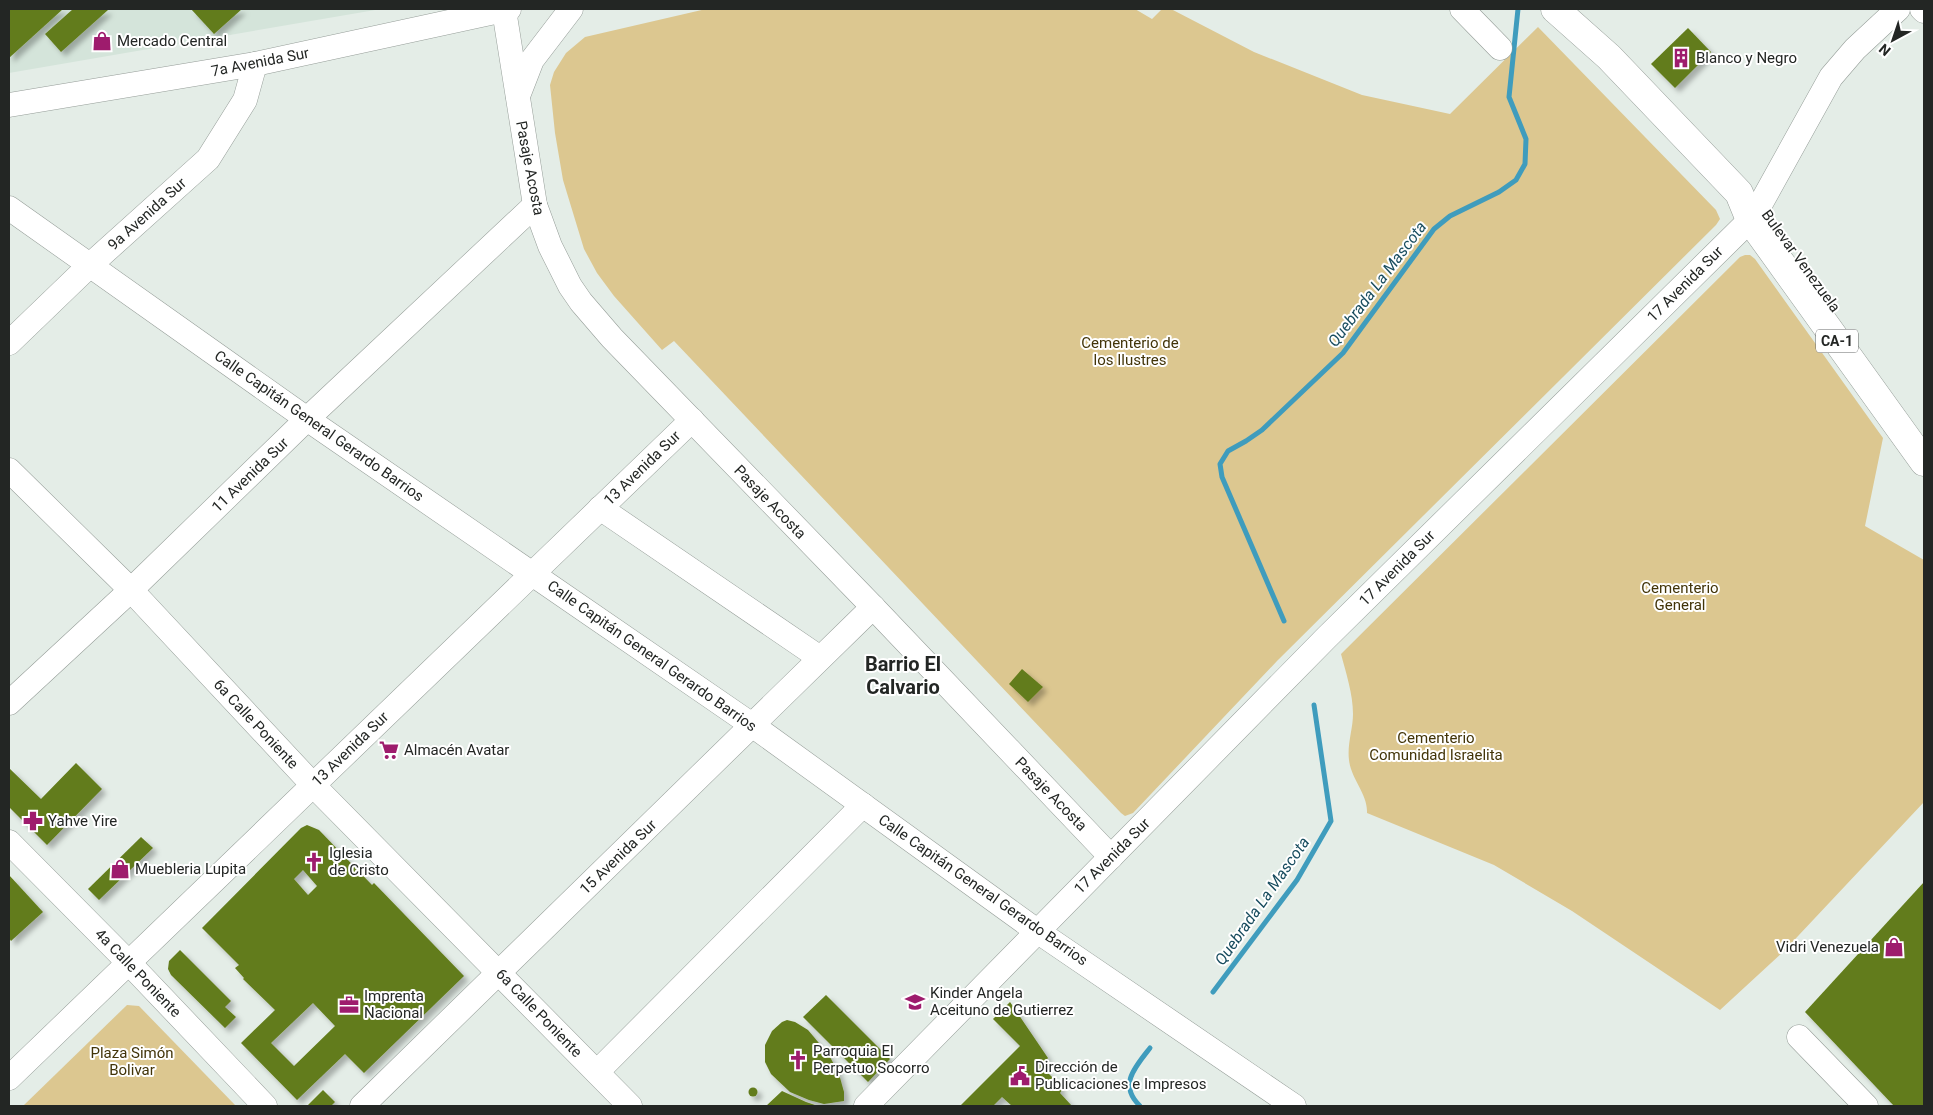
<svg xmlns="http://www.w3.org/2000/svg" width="1933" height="1115" font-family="Roboto,sans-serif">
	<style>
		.built { fill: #d4e4da }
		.green { fill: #dcc790 }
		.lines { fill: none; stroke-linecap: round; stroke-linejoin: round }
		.stream { stroke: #3f9cbd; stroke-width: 5 }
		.building { fill: #627c1a; fill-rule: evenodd; filter: url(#shadow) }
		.minor-casing { stroke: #959d98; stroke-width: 25 }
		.highway-casing { stroke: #959d98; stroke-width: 29 }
		.minor { stroke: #fff; stroke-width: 24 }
		.highway { stroke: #fff; stroke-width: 28 }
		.labels { text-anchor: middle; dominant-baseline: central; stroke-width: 4; stroke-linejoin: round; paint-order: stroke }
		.shield { fill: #fff; stroke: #656766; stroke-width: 1 }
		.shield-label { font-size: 14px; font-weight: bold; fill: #232624 }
		.poi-label { font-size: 15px; fill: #232624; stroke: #fff; text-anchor: start }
		.street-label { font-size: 15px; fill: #232624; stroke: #fff }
		.park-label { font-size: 15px; fill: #423408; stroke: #fff }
		.water-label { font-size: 16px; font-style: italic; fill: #194d5f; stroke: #fff }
		.district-label { font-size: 20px; font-weight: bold; fill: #232624; stroke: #fff }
	</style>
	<defs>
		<filter id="shadow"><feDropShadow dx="4.5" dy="4.5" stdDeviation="2.5" flood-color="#0004"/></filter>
	</defs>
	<rect width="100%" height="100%" fill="#e4ede7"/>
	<!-- built -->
	<path class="built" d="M 9,9 L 381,9 L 9,73 Z"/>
	<!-- green -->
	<g class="green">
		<path d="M 706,9 L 1135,9 L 1152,19 L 1162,9 L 1171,9 L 1254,52 L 1362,95 L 1450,114 L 1538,27 L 1716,210 L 1720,219 L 1716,225 L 1277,661 L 1133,813 L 1125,816 L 1121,813 L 674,341 L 662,350 L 614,296 L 597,273 L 584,249 L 563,180 L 555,133 L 550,85 L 554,72 L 566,53 L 585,37 Z"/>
		<path d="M 1745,255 L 1750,255 L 1755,259 L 1883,438 L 1865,526 L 1924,560 L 1924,802 L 1783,952 L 1720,1010 L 1572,911 L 1494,865 L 1367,813 C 1368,794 1351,779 1349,760 C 1347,744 1353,729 1353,714 C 1353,694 1346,673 1341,654 L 1740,257 Z"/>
		<path d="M 127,1005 L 139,1006 L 236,1106 L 23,1106 Z"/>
	</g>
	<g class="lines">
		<!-- stream -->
		<g class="stream">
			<path d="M 1284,621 L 1222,477 L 1220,464 L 1228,451 L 1246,441 L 1262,430 L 1343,353 L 1434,229 L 1450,216 L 1499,192 L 1516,180 L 1525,164 L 1526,139 L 1509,97 L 1518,9"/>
			<path d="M 1213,992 L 1297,880 L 1331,821 L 1314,705"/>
			<path d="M 1140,1106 C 1118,1085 1135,1067 1150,1048"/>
		</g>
	</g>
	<!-- building -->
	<g class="building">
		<path d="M 9,9 L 63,9 L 9,58 Z"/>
		<path d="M 73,9 L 108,10 L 61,52 L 45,34 Z"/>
		<path d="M 191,9 L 242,9 L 214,34 Z"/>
		<path d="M 1688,28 L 1711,52 L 1675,88 L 1651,64 Z"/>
		<path d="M 1022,669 L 1043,687 L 1028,702 L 1009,684 Z"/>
		<path d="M 76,763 L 102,789 L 47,845 L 9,807 L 9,768 L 41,799 Z"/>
		<path d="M 307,825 L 319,830 L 372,885 L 374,883 L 464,976 L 364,1073 L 345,1054 L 297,1100 L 241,1043 L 275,1010 L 243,979 L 244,978 L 235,968 L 239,965 L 202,928 L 301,828 ZM 303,870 L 317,886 L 308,895 L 294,879 ZM 313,1003 L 335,1026 L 294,1066 L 271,1043 Z"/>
		<path d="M 141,837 L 153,848 L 99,900 L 88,889 Z"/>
		<path d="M 9,875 L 43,912 L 11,941 L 9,938 Z"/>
		<path d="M 1924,882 L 1924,1106 L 1894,1106 L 1805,1012 Z"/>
		<path d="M 180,950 L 231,1001 L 225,1007 L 236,1017 L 225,1028 L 171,975 L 168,969 L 169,961 Z"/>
		<path d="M 826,995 L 890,1059 L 868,1082 L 803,1017 Z"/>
		<path d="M 1010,1002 L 1048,1058 L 1041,1066 L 1061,1086 L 1059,1088 L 1062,1090 L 1060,1093 L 1072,1106 L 1012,1106 L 1002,1097 L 993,1106 L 960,1106 L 1020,1046 L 993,1019 Z"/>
		<path d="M 787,1020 L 795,1022 L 808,1030 L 829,1055 L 839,1074 L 844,1092 L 844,1101 L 824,1104 L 809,1100 L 790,1092 L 771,1074 L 765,1062 L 765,1045 L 772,1031 L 782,1022 Z"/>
		<circle cx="753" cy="1092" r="4.5"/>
		<path d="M 323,1090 L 335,1102 L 331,1106 L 307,1106 Z"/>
		<path d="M 782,1091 L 806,1102 L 818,1106 L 796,1106 L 794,1105 L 793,1106 L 766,1106 Z"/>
	</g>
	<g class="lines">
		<defs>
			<g id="minor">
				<path d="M 1462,9 L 1500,48"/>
				<path d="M 1922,9 L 1924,11"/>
				<path d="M 504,10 L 535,205 L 550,246 L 570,286 L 581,302 L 612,338 L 873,607 L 1111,857"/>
				<path d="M 518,96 L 532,60 L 571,9"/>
				<path d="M 9,105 L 255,64 L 509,9"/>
				<path d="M 9,208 L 307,419 L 752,725 L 1037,931 L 1294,1106"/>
				<path d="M 9,343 L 89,266 L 208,159 L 245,100 L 255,64"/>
				<path d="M 9,470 L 131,590 L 313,785 L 630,1106"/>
				<path d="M 600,508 L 820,658"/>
				<path d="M 9,703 L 131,590 L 307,419 L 535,205"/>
				<path d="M 9,842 L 129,963 L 265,1106"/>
				<path d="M 1799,1037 L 1866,1106"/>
				<path d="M 597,1072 L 863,805"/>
				<path d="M 9,1078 L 692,420"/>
				<path d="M 362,1106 L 873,607"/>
				<path d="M 866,1106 L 1326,638 L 1750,220 L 1760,205 L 1831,77 L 1855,49 L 1898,9"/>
			</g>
			<path id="highway" d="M 1555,9 L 1609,57 L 1739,193 L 1750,220 L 1924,462"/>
		</defs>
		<!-- minor casing -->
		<use href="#minor" class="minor-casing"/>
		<!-- highway casing -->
		<use href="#highway" class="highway-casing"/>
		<!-- minor -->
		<use href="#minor" class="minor"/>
		<!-- highway -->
		<use href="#highway" class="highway"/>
	</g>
	<!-- icons -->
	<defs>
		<symbol id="shop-bare" viewBox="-9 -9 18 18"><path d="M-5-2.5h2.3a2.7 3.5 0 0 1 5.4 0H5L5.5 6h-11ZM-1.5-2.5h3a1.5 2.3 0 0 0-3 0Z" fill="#9e1c6d" stroke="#fff" stroke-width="2.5" paint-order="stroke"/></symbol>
		<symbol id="building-bare" viewBox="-9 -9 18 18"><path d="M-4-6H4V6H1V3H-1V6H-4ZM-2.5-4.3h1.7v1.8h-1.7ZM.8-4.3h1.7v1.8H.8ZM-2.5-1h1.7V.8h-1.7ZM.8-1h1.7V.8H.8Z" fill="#9e1c6d" stroke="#fff" stroke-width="2.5" paint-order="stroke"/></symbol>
		<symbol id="supermarket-bare" viewBox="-9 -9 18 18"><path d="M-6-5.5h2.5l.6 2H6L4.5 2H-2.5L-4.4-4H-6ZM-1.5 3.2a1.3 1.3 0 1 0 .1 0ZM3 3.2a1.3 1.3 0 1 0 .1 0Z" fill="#9e1c6d" stroke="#fff" stroke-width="2.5" paint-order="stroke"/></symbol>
		<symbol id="pharmacy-bare" viewBox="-9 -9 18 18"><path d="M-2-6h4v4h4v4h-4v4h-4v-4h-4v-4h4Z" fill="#9e1c6d" stroke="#fff" stroke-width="2.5" paint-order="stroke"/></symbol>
		<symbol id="church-bare" viewBox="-9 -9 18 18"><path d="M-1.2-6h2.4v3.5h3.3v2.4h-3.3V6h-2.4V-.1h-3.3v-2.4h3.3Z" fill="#9e1c6d" stroke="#fff" stroke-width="2.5" paint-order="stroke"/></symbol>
		<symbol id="school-bare" viewBox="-9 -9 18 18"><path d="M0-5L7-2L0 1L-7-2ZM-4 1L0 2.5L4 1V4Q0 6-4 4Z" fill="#9e1c6d" stroke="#fff" stroke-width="2.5" paint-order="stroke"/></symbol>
		<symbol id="office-bare" viewBox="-9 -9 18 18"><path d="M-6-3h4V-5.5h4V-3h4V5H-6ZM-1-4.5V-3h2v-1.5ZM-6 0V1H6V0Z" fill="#9e1c6d" stroke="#fff" stroke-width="2.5" paint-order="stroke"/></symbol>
		<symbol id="civic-bare" viewBox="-9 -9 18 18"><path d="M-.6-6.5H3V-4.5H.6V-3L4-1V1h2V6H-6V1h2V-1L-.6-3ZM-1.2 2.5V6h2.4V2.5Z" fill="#9e1c6d" stroke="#fff" stroke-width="2.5" paint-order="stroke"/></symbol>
	</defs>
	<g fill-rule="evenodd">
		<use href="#shop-bare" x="88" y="27" width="28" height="28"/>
		<use href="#building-bare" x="1667" y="44" width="28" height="28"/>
		<use href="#supermarket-bare" x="375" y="736" width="28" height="28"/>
		<use href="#pharmacy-bare" x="19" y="807" width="28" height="28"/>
		<use href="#church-bare" x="300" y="848" width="28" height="28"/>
		<use href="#shop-bare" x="106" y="855" width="28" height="28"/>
		<use href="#shop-bare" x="1880" y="933" width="28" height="28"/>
		<use href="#school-bare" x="901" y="988" width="28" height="28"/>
		<use href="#office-bare" x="335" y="991" width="28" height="28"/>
		<use href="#church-bare" x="784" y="1046" width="28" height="28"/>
		<use href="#civic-bare" x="1006" y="1062" width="28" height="28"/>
	</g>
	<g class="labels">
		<!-- shield labels -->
		<rect class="shield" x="1816" y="329.5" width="42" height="23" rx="4"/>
		<g class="shield-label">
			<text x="1837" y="341">CA-1</text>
		</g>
		<!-- poi labels -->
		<g class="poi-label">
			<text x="117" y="41">Mercado Central</text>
			<text x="1696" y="58">Blanco y Negro</text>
			<text x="404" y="750">Almacén Avatar</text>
			<text x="48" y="821">Yahve Yire</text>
			<text x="329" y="853">Iglesia<tspan x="329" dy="17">de Cristo</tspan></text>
			<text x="135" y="869">Muebleria Lupita</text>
			<text x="1879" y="947" text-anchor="end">Vidri Venezuela</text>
			<text x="930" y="993">Kinder Angela<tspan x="930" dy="17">Aceituno de Gutierrez</tspan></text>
			<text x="364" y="996">Imprenta<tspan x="364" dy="17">Nacional</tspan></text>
			<text x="813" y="1051">Parroquia El<tspan x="813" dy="17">Perpetuo Socorro</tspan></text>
			<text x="1035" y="1067">Dirección de<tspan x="1035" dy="17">Publicaciones e Impresos</tspan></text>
		</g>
		<!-- street labels -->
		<g class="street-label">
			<text transform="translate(260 62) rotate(-11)">7a Avenida Sur</text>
			<text transform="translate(530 168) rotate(79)">Pasaje Acosta</text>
			<text transform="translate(147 214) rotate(-42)">9a Avenida Sur</text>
			<text transform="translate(1801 261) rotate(54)">Bulevar Venezuela</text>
			<text transform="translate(1685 284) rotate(-45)">17 Avenida Sur</text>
			<text transform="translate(319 426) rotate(35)">Calle Capitán General Gerardo Barrios</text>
			<text transform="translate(642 468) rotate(-44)">13 Avenida Sur</text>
			<text transform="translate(250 475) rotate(-44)">11 Avenida Sur</text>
			<text transform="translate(770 502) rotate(46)">Pasaje Acosta</text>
			<text transform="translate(1397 568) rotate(-45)">17 Avenida Sur</text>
			<text transform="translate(652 656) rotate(35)">Calle Capitán General Gerardo Barrios</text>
			<text transform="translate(256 724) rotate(47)">6a Calle Poniente</text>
			<text transform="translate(350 749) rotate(-44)">13 Avenida Sur</text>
			<text transform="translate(1051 794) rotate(46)">Pasaje Acosta</text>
			<text transform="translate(1112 856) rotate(-45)">17 Avenida Sur</text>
			<text transform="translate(618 857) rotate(-44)">15 Avenida Sur</text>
			<text transform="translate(983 890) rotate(35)">Calle Capitán General Gerardo Barrios</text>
			<text transform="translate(138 973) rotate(46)">4a Calle Poniente</text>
			<text transform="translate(539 1013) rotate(46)">6a Calle Poniente</text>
		</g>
		<!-- park labels -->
		<g class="park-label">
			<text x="1130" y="343">Cementerio de<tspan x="1130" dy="17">los Ilustres</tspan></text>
			<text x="1680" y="588">Cementerio<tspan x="1680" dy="17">General</tspan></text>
			<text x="1436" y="738">Cementerio<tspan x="1436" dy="17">Comunidad Israelita</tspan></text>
			<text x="132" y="1053">Plaza Simón<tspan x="132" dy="17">Bolivar</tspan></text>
		</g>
		<!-- water labels -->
		<g class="water-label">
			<text transform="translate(1377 284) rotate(-53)">Quebrada La Mascota</text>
			<text transform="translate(1262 901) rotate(-55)">Quebrada La Mascota</text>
		</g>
		<!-- district labels -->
		<g class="district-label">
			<text x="903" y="664">Barrio El<tspan x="903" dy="23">Calvario</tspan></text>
		</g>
	</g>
	<!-- border -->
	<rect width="1933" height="1115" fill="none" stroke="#232624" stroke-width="20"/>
	<!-- north arrow -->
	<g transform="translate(1893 40) rotate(220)" stroke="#ffffff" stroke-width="4" paint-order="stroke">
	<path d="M0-4L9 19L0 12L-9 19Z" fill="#232624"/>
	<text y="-8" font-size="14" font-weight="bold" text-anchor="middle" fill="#232624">N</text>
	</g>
</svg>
